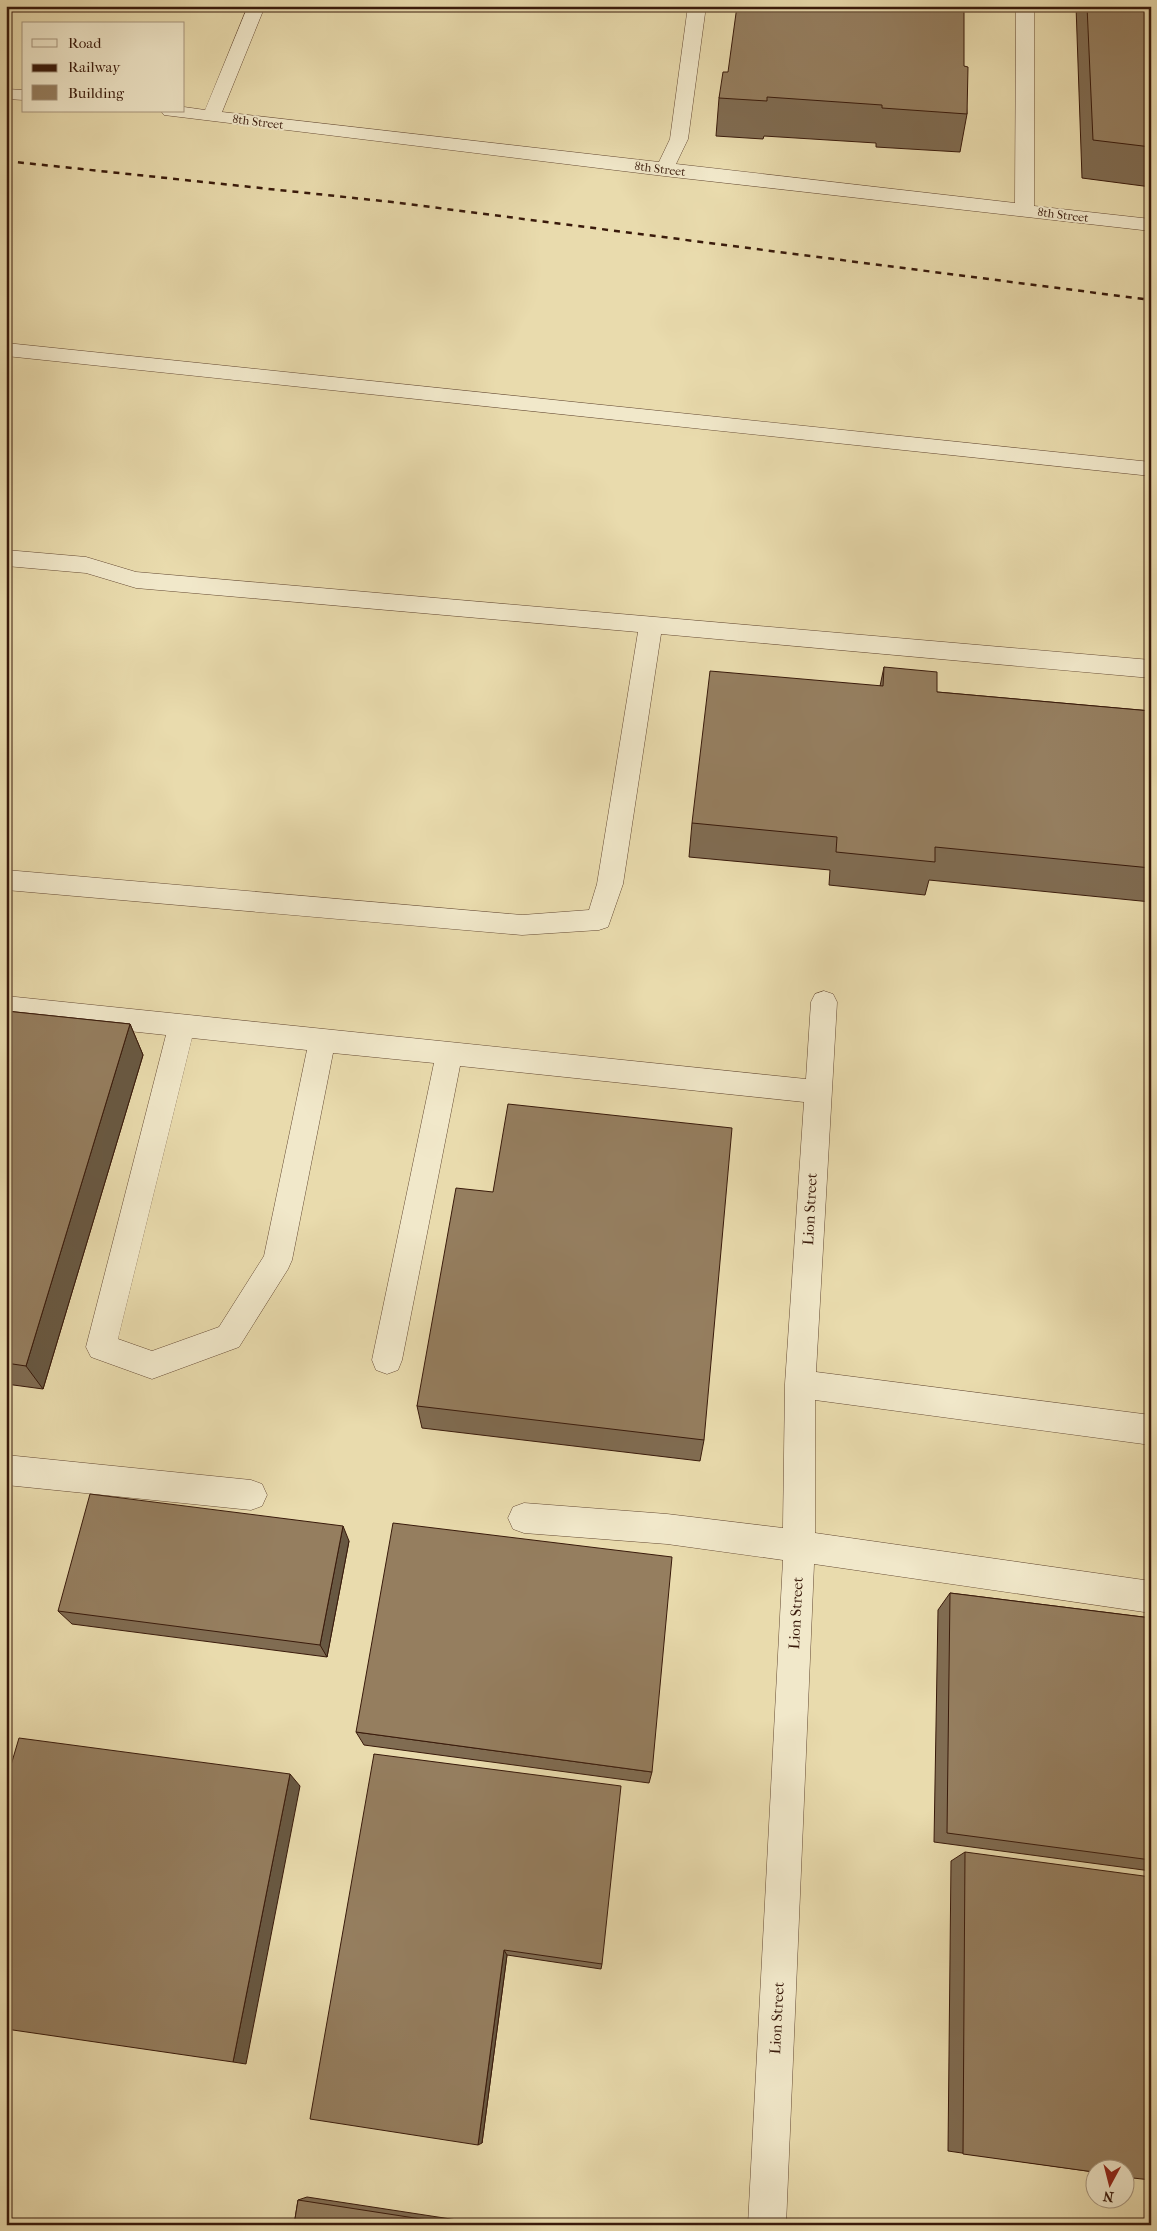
<svg xmlns="http://www.w3.org/2000/svg" width="1157" height="2231" font-family="'IM FELL French Canon',serif">
	<style>
		.lines { fill: none; stroke-linecap: round; stroke-linejoin: round }
		.minor-casing { stroke: #654a34; stroke-width: 1 }
		.minor { fill: #f1e8ca; fill-rule: evenodd }
		.rail { stroke: #391a0b; stroke-width: 2.5; stroke-dasharray: 6 6; stroke-linecap: butt }
		.wall { fill: #806c52; stroke: #391a0b }
		.shaded-wall { fill: #685842; stroke: #391a0b }
		.building { fill: #957e5f; stroke: #391a0b }
		.labels { text-anchor: middle; dominant-baseline: central; stroke-width: 4; stroke-linejoin: round; paint-order: stroke }
		.far-street-label { font-size: 12px; fill: #391a0b; stroke: #f1e8ca }
		.street-label { font-size: 15px; fill: #391a0b; stroke: #f1e8ca }
	</style>
	<rect width="100%" height="100%" fill="#e9dbad"/>
	<filter id="stains"><feTurbulence type="fractalNoise" baseFrequency=".004" numOctaves="4"/><feColorMatrix values="0 0 0 0 .2 0 0 0 0 .09 0 0 0 0 .02 0 0 0 .5 -.17"/></filter>
	<radialGradient id="worn" r=".72"><stop offset=".6" stop-color="#630" stop-opacity="0"/><stop offset="1" stop-color="#630" stop-opacity=".3"/></radialGradient>
	<g class="lines">
		<defs>
			<g id="minor">
				<path d="M 248,6 L 265,6 L 222,112 L 659,162 L 670,139 L 688,6 L 706,6 L 688,139 L 676,164 L 1015,203 L 1016,6 L 1034,6 L 1034,206 L 1151,219 L 1151,231 L 664,176 L 164,115 L 161,111 L 184,111 L 184,107 L 205,110 Z"/>
				<path d="M 6,89 L 24,90 L 24,100 L 6,99 Z"/>
				<path d="M 6,343 L 1151,462 L 1151,476 L 6,356 Z"/>
				<path d="M 6,550 L 86,557 L 136,572 L 1151,660 L 1151,678 L 661,634 L 623,884 L 608,927 L 599,930 L 522,935 L 6,890 L 6,870 L 522,915 L 589,910 L 597,884 L 638,632 L 136,588 L 86,573 L 6,566 Z"/>
				<path d="M 824,991 L 833,994 L 837,1002 L 816,1372 L 1151,1415 L 1151,1445 L 815,1400 L 815,1533 L 1151,1581 L 1151,1613 L 814,1564 L 786,2225 L 748,2225 L 783,1560 L 667,1544 L 524,1533 L 513,1529 L 508,1518 L 513,1507 L 524,1503 L 667,1514 L 783,1528 L 785,1384 L 804,1102 L 460,1066 L 402,1360 L 398,1370 L 387,1374 L 376,1370 L 372,1360 L 434,1063 L 333,1053 L 292,1260 L 288,1269 L 239,1347 L 152,1379 L 91,1357 L 86,1347 L 166,1035 L 6,1018 L 6,996 L 806,1079 L 811,1002 L 815,994 ZM 192,1038 L 307,1050 L 264,1256 L 219,1327 L 152,1351 L 118,1339 Z"/>
				<path d="M 6,1455 L 251,1480 L 262,1484 L 267,1495 L 262,1506 L 251,1510 L 6,1485 Z"/>
			</g>
		</defs>
		<!-- minor casing -->
		<use href="#minor" class="minor-casing"/>
		<!-- minor -->
		<use href="#minor" class="minor"/>
		<!-- rail -->
		<path class="rail" d="M 6,161 L 392,202 L 1151,300"/>
	</g>
	<!-- wall -->
	<g class="wall">
		<path d="M 1076,6 L 1151,6 L 1151,187 L 1082,178 Z"/>
		<path d="M 964,66 L 967,114 L 960,152 L 876,147 L 876,143 L 764,136 L 763,139 L 716,136 L 719,98 L 728,72 Z"/>
		<path d="M 884,667 L 937,692 L 1151,711 L 1151,902 L 929,880 L 925,895 L 829,885 L 830,870 L 689,857 L 692,823 L 880,686 Z"/>
		<path d="M 6,1011 L 130,1024 L 143,1055 L 43,1389 L 6,1384 Z"/>
		<path d="M 493,1192 L 704,1440 L 700,1461 L 422,1428 L 417,1406 Z"/>
		<path d="M 349,1541 L 327,1657 L 72,1624 L 58,1611 Z"/>
		<path d="M 950,1593 L 1151,1618 L 1151,1871 L 934,1842 L 938,1610 Z"/>
		<path d="M 356,1732 L 652,1772 L 649,1783 L 364,1745 Z"/>
		<path d="M 374,1754 L 602,1964 L 601,1969 L 507,1955 L 482,2143 Z"/>
		<path d="M 965,1852 L 1094,2172 L 948,2151 L 951,1861 Z"/>
		<path d="M 307,2197 L 490,2225 L 294,2225 L 298,2200 Z"/>
	</g>
	<!-- shaded-wall -->
	<g class="shaded-wall">
		<path d="M 130,1024 L 143,1055 L 43,1389 L 26,1366 Z"/>
		<path d="M 343,1526 L 349,1541 L 327,1657 L 320,1645 Z"/>
		<path d="M 290,1774 L 300,1786 L 246,2064 L 233,2062 Z"/>
		<path d="M 504,1950 L 507,1955 L 482,2143 L 478,2145 Z"/>
	</g>
	<!-- building -->
	<g class="building">
		<path d="M 737,6 L 964,6 L 964,66 L 968,67 L 967,114 L 882,108 L 882,105 L 767,97 L 767,101 L 719,98 L 723,72 L 728,72 Z"/>
		<path d="M 1087,6 L 1151,6 L 1151,147 L 1093,140 Z"/>
		<path d="M 884,667 L 937,672 L 937,692 L 1151,711 L 1151,868 L 935,847 L 935,862 L 836,852 L 837,837 L 692,823 L 710,671 L 883,686 Z"/>
		<path d="M 6,1011 L 130,1024 L 26,1366 L 6,1363 Z"/>
		<path d="M 508,1104 L 732,1128 L 704,1440 L 417,1406 L 456,1188 L 493,1192 Z"/>
		<path d="M 90,1494 L 343,1526 L 320,1645 L 58,1611 Z"/>
		<path d="M 393,1523 L 672,1557 L 652,1772 L 356,1732 Z"/>
		<path d="M 950,1593 L 1151,1618 L 1151,1860 L 947,1833 Z"/>
		<path d="M 19,1738 L 290,1774 L 233,2062 L 6,2029 L 6,1782 Z"/>
		<path d="M 374,1754 L 621,1786 L 602,1964 L 504,1950 L 478,2145 L 310,2119 Z"/>
		<path d="M 965,1852 L 1151,1877 L 1151,2180 L 1124,2177 L 1124,2168 L 1094,2168 L 1094,2172 L 963,2154 Z"/>
		<path d="M 298,2200 L 460,2225 L 294,2225 Z"/>
	</g>
	<g class="labels">
		<!-- far-street labels -->
		<g class="far-street-label">
			<text transform="translate(258 122) rotate(7)">8th Street</text>
			<text transform="translate(660 169) rotate(7)">8th Street</text>
			<text transform="translate(1063 215) rotate(7)">8th Street</text>
		</g>
		<!-- street labels -->
		<g class="street-label">
			<text transform="translate(810 1209) rotate(-87)">Lion Street</text>
			<text transform="translate(796 1613) rotate(-87)">Lion Street</text>
			<text transform="translate(777 2018) rotate(-87)">Lion Street</text>
		</g>
	</g>
	<!-- margin -->
	<rect width="1157" height="2231" fill="none" stroke="#e9dbad" stroke-width="25"/>
	<rect x="8" y="8" width="1142" height="2216" fill="none" stroke="#391a0b" stroke-width="2.5"/>
	<rect x="12" y="12" width="1132" height="2206" fill="none" stroke="#391a0b"/>
	<!-- legend -->
	<rect x="22" y="22" width="162" height="90" fill="#f1e8ca" stroke="#a7967e"/>
	<rect x="32" y="39" width="25" height="8" fill="#f1e8ca" stroke="#a7967e"/>
	<text x="68" y="48" font-size="15" fill="#391a0b">Road</text>
	<rect x="32" y="64" width="25" height="8" fill="#391a0b" stroke="#a7967e"/>
	<text x="68" y="72" font-size="15" fill="#391a0b">Railway</text>
	<rect x="32" y="85" width="25" height="15" fill="#957e5f" stroke="#a7967e"/>
	<text x="68" y="98" font-size="15" fill="#391a0b">Building</text>
	<!-- north arrow -->
	<g transform="translate(1110 2184) rotate(187)"><circle r="24" fill="#f1e8ca" stroke="#a7967e"/>
	<path d="M0-4L9 19L0 12L-9 19Z" fill="#8f2418"/>
	<text y="-8" font-size="14" font-weight="bold" text-anchor="middle" fill="#391a0b">N</text>
	</g>
	<rect width="100%" height="100%" filter="url(#stains)"/>
	<rect width="100%" height="100%" fill="url(#worn)"/>
</svg>
